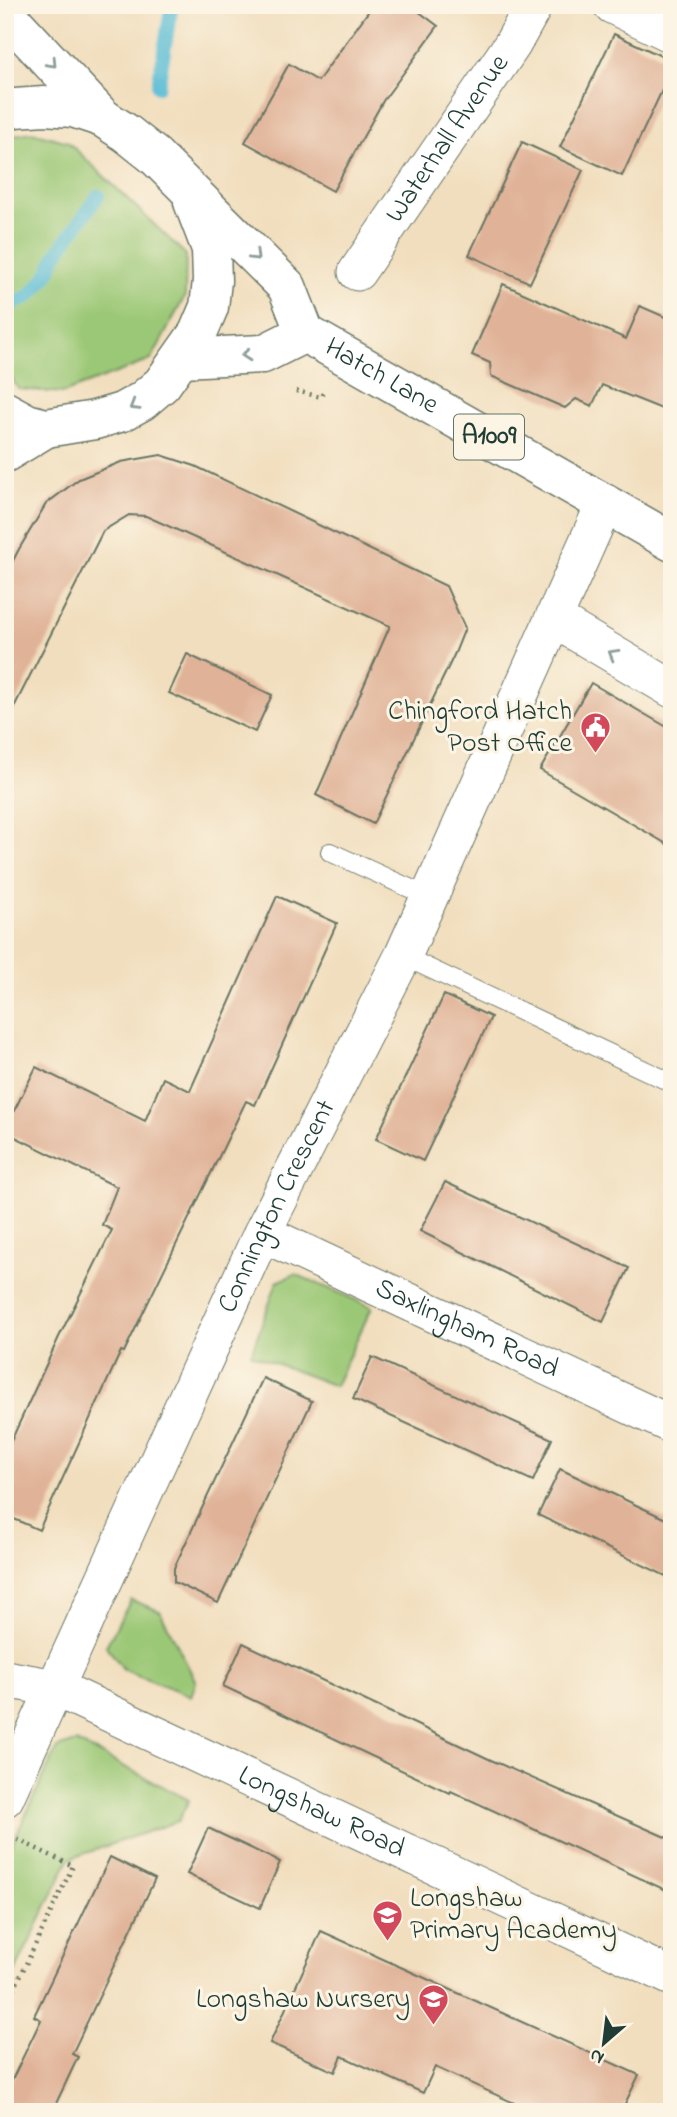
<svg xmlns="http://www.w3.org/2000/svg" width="677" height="2117" font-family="'Indie Flower',sans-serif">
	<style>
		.green { fill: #9bc876; stroke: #5d8255; stroke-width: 2 }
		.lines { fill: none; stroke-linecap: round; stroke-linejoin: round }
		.stream { stroke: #56bbd4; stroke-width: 14 }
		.building { fill: #e0b398 }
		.service-casing { stroke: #687564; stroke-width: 20 }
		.minor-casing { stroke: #687564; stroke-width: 39 }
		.secondary-casing { stroke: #687564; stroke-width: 41 }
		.primary-casing { stroke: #687564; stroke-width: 41 }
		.path { stroke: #687564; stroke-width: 4.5; stroke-dasharray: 2 5; stroke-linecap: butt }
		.service { stroke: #fff; stroke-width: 18 }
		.minor { stroke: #fff; stroke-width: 37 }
		.secondary { stroke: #fff; stroke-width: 38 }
		.primary { stroke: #fff; stroke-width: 38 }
		.oneway { stroke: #8f9e9a }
		.labels { text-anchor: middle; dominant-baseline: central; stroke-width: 6; stroke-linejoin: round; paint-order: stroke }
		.shield { fill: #fcf5e5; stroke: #617469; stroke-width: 2 }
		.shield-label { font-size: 26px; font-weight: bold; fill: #1f3d34 }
		.street-label { font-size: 28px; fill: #1f3d34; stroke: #fcf5e5 }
		.poi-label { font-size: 28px; fill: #1f3d34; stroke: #fcf5e5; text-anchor: end }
	</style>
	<rect width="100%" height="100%" fill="#fcf5e5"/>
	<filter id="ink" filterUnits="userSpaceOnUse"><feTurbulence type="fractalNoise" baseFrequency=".0143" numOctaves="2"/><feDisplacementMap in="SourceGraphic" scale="14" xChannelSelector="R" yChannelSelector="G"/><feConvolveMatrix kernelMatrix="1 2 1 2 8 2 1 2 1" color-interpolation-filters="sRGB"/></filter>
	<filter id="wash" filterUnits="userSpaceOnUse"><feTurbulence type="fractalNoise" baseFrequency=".00686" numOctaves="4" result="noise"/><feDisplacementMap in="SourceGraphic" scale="28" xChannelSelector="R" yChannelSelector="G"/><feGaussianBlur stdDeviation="1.57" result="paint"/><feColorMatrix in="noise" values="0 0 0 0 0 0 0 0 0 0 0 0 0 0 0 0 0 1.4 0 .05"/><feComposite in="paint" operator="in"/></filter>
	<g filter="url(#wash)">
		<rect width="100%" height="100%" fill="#f1debe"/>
		<!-- green -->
		<g class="green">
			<path d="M 32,132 L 68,142 L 186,255 L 185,296 L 151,360 L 63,393 L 18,389 L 5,367 L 5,137 Z"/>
			<path d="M 295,1274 L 372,1307 L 335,1386 L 251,1354 L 277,1282 Z"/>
			<path d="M 131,1600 L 160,1611 L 196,1682 L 191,1696 L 124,1670 L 106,1646 Z"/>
			<path d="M 76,1742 L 189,1800 L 178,1821 L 69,1859 L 5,1993 L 5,1859 L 57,1748 Z"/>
		</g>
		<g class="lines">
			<!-- stream -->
			<g class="stream">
				<path d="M 158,86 L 172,5"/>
				<path d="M 5,308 L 29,296 L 47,276 L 56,255 L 98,196"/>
			</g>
		</g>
		<g id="blocks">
			<!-- building -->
			<g class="building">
				<path d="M 373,5 L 410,5 L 438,26 L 383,101 L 333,191 L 245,142 L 289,64 L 318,81 Z"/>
				<path d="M 614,34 L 672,61 L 672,69 L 622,176 L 560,147 Z"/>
				<path d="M 522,142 L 583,170 L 530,283 L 469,255 Z"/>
				<path d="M 503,284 L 626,339 L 640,306 L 672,320 L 672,413 L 602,385 L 592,406 L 576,399 L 565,408 L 491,376 L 490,363 L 472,355 Z"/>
				<path d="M 161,455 L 195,466 L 446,586 L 465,628 L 455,653 L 373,824 L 316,795 L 390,626 L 146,516 L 129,515 L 103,531 L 5,725 L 5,576 L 19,549 L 46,504 L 79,479 L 121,462 Z"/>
				<path d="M 187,654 L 272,695 L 255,732 L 169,693 Z"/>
				<path d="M 591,683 L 672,730 L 672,847 L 540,770 Z"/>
				<path d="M 277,896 L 337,923 L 255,1105 L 246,1101 L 124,1352 L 121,1351 L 39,1530 L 5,1515 L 5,1454 L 59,1337 L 112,1230 L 102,1225 L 117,1187 L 5,1132 L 5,1129 L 36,1067 L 145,1121 L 163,1078 L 190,1091 Z"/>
				<path d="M 444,995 L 491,1017 L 423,1161 L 376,1139 Z"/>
				<path d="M 445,1182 L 629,1268 L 603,1322 L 420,1231 Z"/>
				<path d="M 372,1357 L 552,1439 L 533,1481 L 353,1399 Z"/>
				<path d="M 263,1378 L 312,1401 L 218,1603 L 174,1582 L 174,1568 Z"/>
				<path d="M 560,1469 L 672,1522 L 672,1579 L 538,1515 Z"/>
				<path d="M 243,1643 L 491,1760 L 672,1840 L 672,1893 L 451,1791 L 450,1793 L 223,1686 Z"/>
				<path d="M 208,1828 L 280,1862 L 260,1908 L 187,1874 Z"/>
				<path d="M 110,1857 L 155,1879 L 72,2054 L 78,2057 L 52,2112 L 5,2112 L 5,2094 L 41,2020 L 34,2016 Z"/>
				<path d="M 321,1931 L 639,2075 L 621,2112 L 534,2112 L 435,2067 L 423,2093 L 342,2056 L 335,2072 L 270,2043 Z"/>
			</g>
		</g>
	</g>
	<g filter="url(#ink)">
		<use href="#blocks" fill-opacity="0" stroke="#687564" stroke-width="2"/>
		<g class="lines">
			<defs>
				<g id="service">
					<path d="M 330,852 L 429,897"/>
					<path d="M 403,956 L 672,1083"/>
				</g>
				<g id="minor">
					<path d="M 612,5 L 672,34"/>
					<path id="s1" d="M 357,272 L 512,45 L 534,5"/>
					<path d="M 554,619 L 672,689"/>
					<path id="s2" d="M 262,1233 L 672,1425"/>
					<path id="s3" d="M 5,1679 L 56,1688 L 672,1977"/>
					<path id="s4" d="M 5,1798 L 262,1233 L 403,956 L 605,503"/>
				</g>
				<path id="secondary" d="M 5,453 L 46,428"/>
				<g id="primary">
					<path d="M 5,13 L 103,118"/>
					<path id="s5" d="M 5,111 L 15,108 L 44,106 L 73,108 L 103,118 L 126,133 L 155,156 L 287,287 L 305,333 L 672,542"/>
					<path d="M 182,358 L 263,354 L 305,333"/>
					<path d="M 5,411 L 27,423 L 46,428 L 95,420 L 122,412 L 142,401 L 162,384 L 198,333 L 209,307 L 212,281 L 211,249 L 193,202"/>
				</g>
			</defs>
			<!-- service casing -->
			<use href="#service" class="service-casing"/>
			<!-- minor casing -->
			<use href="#minor" class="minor-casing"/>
			<!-- secondary casing -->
			<use href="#secondary" class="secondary-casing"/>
			<!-- primary casing -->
			<use href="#primary" class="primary-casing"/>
			<!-- path -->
			<g class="path">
				<path d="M 296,391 L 321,397 L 324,391"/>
				<path d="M 5,2008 L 73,1866 L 16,1839"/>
			</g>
			<!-- service -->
			<use href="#service" class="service"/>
			<!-- minor -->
			<use href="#minor" class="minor"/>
			<!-- secondary -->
			<use href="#secondary" class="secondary"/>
			<!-- primary -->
			<use href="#primary" class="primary"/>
		</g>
		<!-- one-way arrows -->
		<defs><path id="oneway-chevron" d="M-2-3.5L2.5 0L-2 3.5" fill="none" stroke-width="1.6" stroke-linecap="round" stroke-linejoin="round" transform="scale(1.75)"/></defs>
		<g class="oneway">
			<use href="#oneway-chevron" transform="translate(52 63) rotate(47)"/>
			<use href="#oneway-chevron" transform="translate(255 256) rotate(45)"/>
			<use href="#oneway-chevron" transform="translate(246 355) rotate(175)"/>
			<use href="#oneway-chevron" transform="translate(134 406) rotate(149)"/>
			<use href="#oneway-chevron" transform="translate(613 654) rotate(-150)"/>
		</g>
	</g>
	<!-- icons -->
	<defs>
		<symbol id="civic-pin" viewBox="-11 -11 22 30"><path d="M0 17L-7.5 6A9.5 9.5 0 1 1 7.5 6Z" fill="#d1495b" stroke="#fcf5e5"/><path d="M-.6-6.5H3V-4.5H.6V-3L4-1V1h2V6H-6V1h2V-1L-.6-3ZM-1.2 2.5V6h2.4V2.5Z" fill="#fff"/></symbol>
		<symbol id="school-pin" viewBox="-11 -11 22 30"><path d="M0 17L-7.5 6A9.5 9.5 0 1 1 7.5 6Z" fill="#d1495b" stroke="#fcf5e5"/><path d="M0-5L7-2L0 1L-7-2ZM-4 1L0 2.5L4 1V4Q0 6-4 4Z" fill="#fff"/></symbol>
	</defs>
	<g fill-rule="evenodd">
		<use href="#civic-pin" x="578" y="710" width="35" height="47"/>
		<use href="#school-pin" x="370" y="1898" width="35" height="47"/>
		<use href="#school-pin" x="416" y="1982" width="35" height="47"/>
	</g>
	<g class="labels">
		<!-- shield labels -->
		<rect class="shield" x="454" y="414.5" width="70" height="45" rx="5"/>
		<g class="shield-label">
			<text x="489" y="437">A1009</text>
		</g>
		<!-- street labels -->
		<g class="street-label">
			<text stroke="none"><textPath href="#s1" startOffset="161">Waterhall Avenue</textPath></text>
			<text stroke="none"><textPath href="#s5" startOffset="488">Hatch Lane</textPath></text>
			<text stroke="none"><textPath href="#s4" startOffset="651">Connington Crescent</textPath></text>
			<text stroke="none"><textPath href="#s2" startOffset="226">Saxlingham Road</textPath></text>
			<text stroke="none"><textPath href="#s3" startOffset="345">Longshaw Road</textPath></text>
		</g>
		<!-- poi labels -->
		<g class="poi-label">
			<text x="572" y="712">Chingford Hatch<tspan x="572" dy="32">Post Office</tspan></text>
			<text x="410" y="1899" text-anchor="start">Longshaw<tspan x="410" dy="32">Primary Academy</tspan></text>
			<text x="410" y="2000">Longshaw Nursery</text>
		</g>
	</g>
	<!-- margin -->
	<rect width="677" height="2117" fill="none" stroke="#fcf5e5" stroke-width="28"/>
	<!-- north arrow -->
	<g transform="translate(604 2043) rotate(208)" stroke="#fcf5e5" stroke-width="5" paint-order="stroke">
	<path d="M0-5L12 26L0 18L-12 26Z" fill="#1f3d34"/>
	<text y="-10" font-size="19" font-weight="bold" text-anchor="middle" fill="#1f3d34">N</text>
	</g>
</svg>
